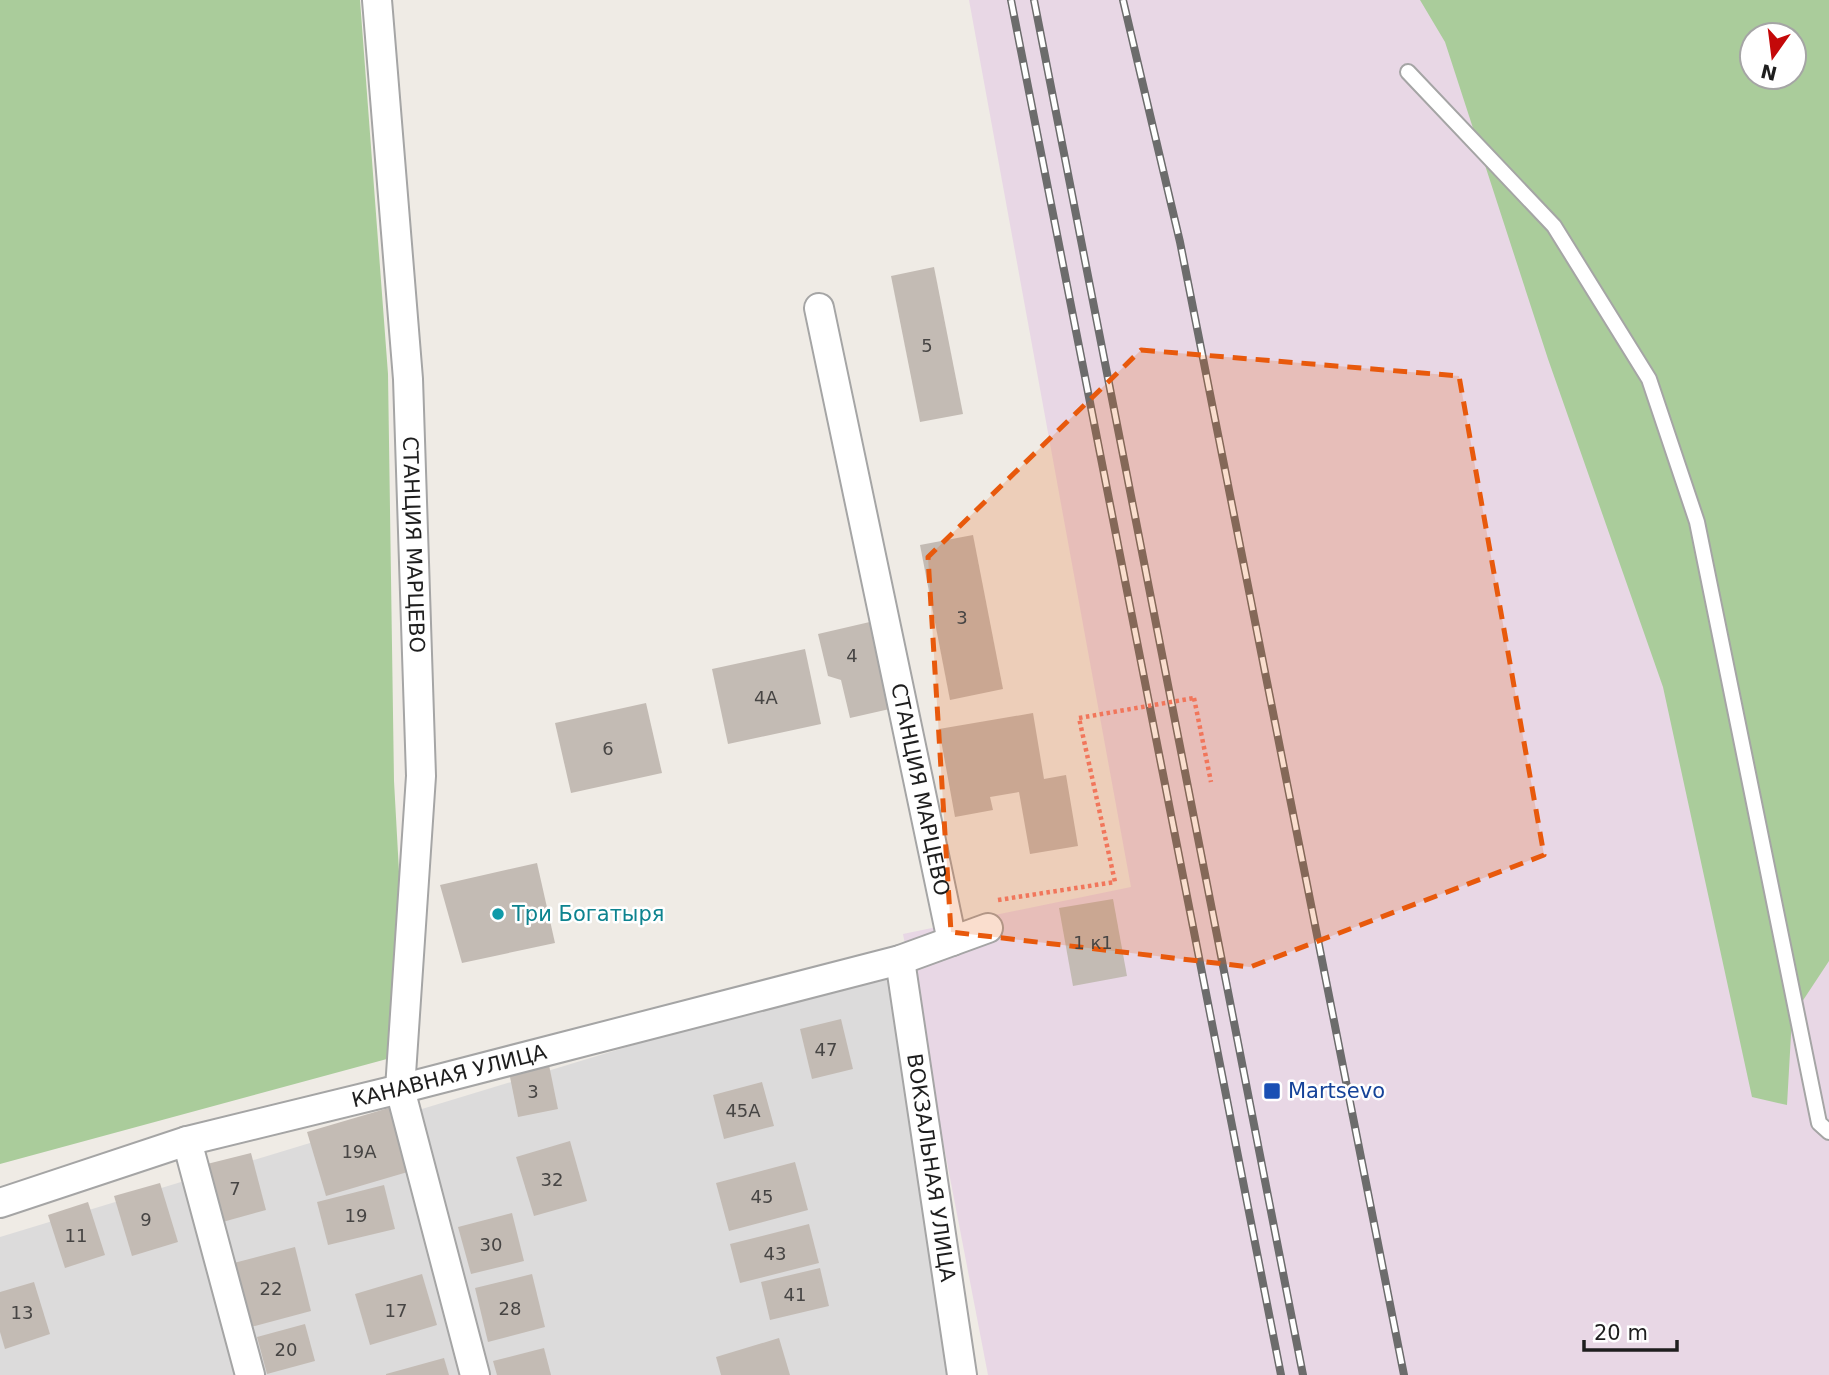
<svg xmlns="http://www.w3.org/2000/svg" width="1829" height="1375" font-family="'DejaVu Sans',sans-serif">
	<style>
		.residential { fill: #dcdbdb }
		.industrial { fill: #e8d7e5; fill-rule: evenodd }
		.forest { fill: #aacc9b; fill-rule: evenodd }
		.building { fill: #c3bbb4 }
		.lines { fill: none; stroke-linecap: round; stroke-linejoin: round }
		.lane-casing { stroke: #a5a5a5; stroke-width: 18 }
		.street-casing { stroke: #a5a5a5; stroke-width: 32 }
		.path { stroke: #f47d70; stroke-width: 4.5; stroke-dasharray: 3.5 3.5; stroke-linecap: butt }
		.lane { stroke: #fff; stroke-width: 14 }
		.street { stroke: #fff; stroke-width: 28 }
		.rail-casing { stroke: #6c6c6c; stroke-width: 8 }
		.rail { stroke: #fff; stroke-width: 5; stroke-dasharray: 16; stroke-linecap: butt }
		.path-bridge { stroke: #f47d70; stroke-width: 4.5; stroke-dasharray: 3.5 3.5; stroke-linecap: butt }
		.marked { fill: #e8590c; fill-opacity: 0.2; stroke: #e8590c; stroke-width: 5; stroke-dasharray: 14 9; stroke-linejoin: round }
		.culture-dot { fill: #0f9aa8; stroke: #fff; stroke-width: 2.5 }
		.transit-dot { fill: #1a4fb4; stroke: #fff; stroke-width: 2.5 }
		.labels { text-anchor: middle; dominant-baseline: central; stroke-width: 5; stroke-linejoin: round; paint-order: stroke }
		.number-label { font-size: 18px; fill: #474544 }
		.street-label { font-size: 21px; fill: #1e1e1e; stroke: #fff }
		.culture-label { font-size: 21px; fill: #0d838f; stroke: #fff; text-anchor: start }
		.transit-label { font-size: 21px; fill: #164399; stroke: #fff; text-anchor: start }
	</style>
	<rect width="100%" height="100%" fill="#efebe5"/>
	<!-- residential -->
	<path class="residential" d="M 887,968 L 948,1375 L 0,1375 L 0,1237 Z"/>
	<!-- industrial -->
	<path class="industrial" d="M 969,0 L 1829,0 L 1829,1375 L 988,1375 L 903,934 L 1131,887 ZM 1752,35 L 1794,35 L 1794,77 L 1752,77 Z"/>
	<!-- forest -->
	<g class="forest">
		<path d="M 0,0 L 360,0 L 388,374 L 394,781 L 409,1053 L 0,1164 Z"/>
		<path d="M 1420,0 L 1829,0 L 1829,961 L 1792,1017 L 1787,1105 L 1752,1097 L 1663,687 L 1548,359 L 1445,42 ZM 1752,35 L 1794,35 L 1794,77 L 1752,77 Z"/>
	</g>
	<!-- building -->
	<g class="building">
		<path d="M 934,267 L 963,414 L 920,422 L 891,276 Z"/>
		<path d="M 973,535 L 1003,689 L 950,700 L 920,545 Z"/>
		<path d="M 874,621 L 894,708 L 850,718 L 841,680 L 828,676 L 818,634 Z"/>
		<path d="M 805,649 L 821,724 L 728,744 L 712,669 Z"/>
		<path d="M 646,703 L 662,773 L 571,793 L 555,723 Z"/>
		<path d="M 1033,713 L 1044,779 L 1066,775 L 1078,846 L 1030,854 L 1019,792 L 990,797 L 993,810 L 955,817 L 939,729 Z"/>
		<path d="M 537,863 L 555,943 L 462,963 L 440,885 Z"/>
		<path d="M 1113,899 L 1127,976 L 1073,986 L 1059,908 Z"/>
		<path d="M 841,1019 L 853,1069 L 812,1079 L 800,1029 Z"/>
		<path d="M 549,1065 L 558,1109 L 518,1117 L 509,1072 Z"/>
		<path d="M 762,1082 L 774,1126 L 724,1139 L 713,1095 Z"/>
		<path d="M 392,1107 L 411,1171 L 326,1196 L 307,1132 Z"/>
		<path d="M 570,1141 L 587,1201 L 534,1216 L 516,1157 Z"/>
		<path d="M 251,1153 L 266,1210 L 219,1223 L 203,1165 Z"/>
		<path d="M 795,1162 L 808,1210 L 729,1231 L 716,1183 Z"/>
		<path d="M 160,1183 L 178,1242 L 132,1256 L 114,1196 Z"/>
		<path d="M 384,1185 L 395,1229 L 328,1245 L 317,1202 Z"/>
		<path d="M 88,1202 L 105,1255 L 65,1268 L 48,1215 Z"/>
		<path d="M 512,1213 L 524,1261 L 471,1274 L 458,1227 Z"/>
		<path d="M 809,1224 L 819,1263 L 740,1283 L 730,1244 Z"/>
		<path d="M 295,1247 L 311,1311 L 247,1328 L 230,1264 Z"/>
		<path d="M 820,1268 L 829,1306 L 770,1320 L 761,1282 Z"/>
		<path d="M 422,1274 L 437,1325 L 370,1345 L 355,1294 Z"/>
		<path d="M 532,1274 L 545,1327 L 488,1342 L 475,1288 Z"/>
		<path d="M 34,1282 L 50,1334 L 5,1349 L 0,1332 L 0,1292 Z"/>
		<path d="M 305,1324 L 315,1361 L 267,1374 L 257,1337 Z"/>
		<path d="M 779,1338 L 790,1375 L 721,1375 L 716,1357 Z"/>
		<path d="M 544,1348 L 551,1375 L 497,1375 L 493,1361 Z"/>
		<path d="M 444,1358 L 449,1375 L 386,1375 L 386,1374 Z"/>
	</g>
	<g class="lines">
		<defs>
			<path id="lane" d="M 1408,72 L 1554,226 L 1649,379 L 1697,522 L 1819,1123 L 1829,1132"/>
			<g id="street">
				<path id="s1" d="M 377,0 L 408,379 L 421,776 L 400,1089 L 475,1375"/>
				<path id="s2" d="M 819,308 L 952,941"/>
				<path id="s3" d="M 900,960 L 962,1375"/>
				<path d="M 187,1141 L 250,1375"/>
				<path id="s4" d="M 0,1203 L 187,1141 L 400,1089 L 900,960 L 988,928"/>
			</g>
		</defs>
		<!-- lane casing -->
		<use href="#lane" class="lane-casing"/>
		<!-- street casing -->
		<use href="#street" class="street-casing"/>
		<!-- path -->
		<g class="path">
			<path d="M 1194,698 L 1211,782"/>
			<path d="M 998,900 L 1115,882 L 1079,718"/>
		</g>
		<!-- lane -->
		<use href="#lane" class="lane"/>
		<!-- street -->
		<use href="#street" class="street"/>
		<defs>
			<g id="rail">
				<path d="M 1011,0 L 1281,1375"/>
				<path d="M 1034,0 L 1303,1375"/>
				<path d="M 1123,0 L 1180,242 L 1404,1375"/>
			</g>
		</defs>
		<!-- rail casing -->
		<use href="#rail" class="rail-casing"/>
		<!-- rail -->
		<use href="#rail" class="rail"/>
		<!-- path-bridge -->
		<path class="path-bridge" d="M 1079,718 L 1194,698"/>
	</g>
	<!-- marked area -->
	<path class="marked" d="M 1141,350 L 1459,376 L 1544,855 L 1250,967 L 951,932 L 928,557 Z"/>
	<!-- markers -->
	<circle class="culture-dot" cx="498" cy="914" r="7"/>
	<rect class="transit-dot" x="1263" y="1082" width="18" height="18" rx="3.5"/>
	<g class="labels">
		<!-- number labels -->
		<g class="number-label">
			<text x="927" y="345">5</text>
			<text x="962" y="617">3</text>
			<text x="852" y="655">4</text>
			<text x="766" y="697">4А</text>
			<text x="608" y="748">6</text>
			<text x="1093" y="942">1 к1</text>
			<text x="826" y="1049">47</text>
			<text x="533" y="1091">3</text>
			<text x="743" y="1110">45А</text>
			<text x="359" y="1151">19А</text>
			<text x="552" y="1179">32</text>
			<text x="235" y="1188">7</text>
			<text x="762" y="1196">45</text>
			<text x="356" y="1215">19</text>
			<text x="146" y="1219">9</text>
			<text x="76" y="1235">11</text>
			<text x="491" y="1244">30</text>
			<text x="775" y="1253">43</text>
			<text x="271" y="1288">22</text>
			<text x="795" y="1294">41</text>
			<text x="510" y="1308">28</text>
			<text x="396" y="1310">17</text>
			<text x="22" y="1312">13</text>
			<text x="286" y="1349">20</text>
		</g>
		<!-- street labels -->
		<g class="street-label">
			<text stroke="none"><textPath href="#s1" startOffset="546">СТАНЦИЯ МАРЦЕВО</textPath></text>
			<text stroke="none"><textPath href="#s2" startOffset="492">СТАНЦИЯ МАРЦЕВО</textPath></text>
			<text stroke="none"><textPath href="#s4" startOffset="467">КАНАВНАЯ УЛИЦА</textPath></text>
			<text stroke="none"><textPath href="#s3" startOffset="210">ВОКЗАЛЬНАЯ УЛИЦА</textPath></text>
		</g>
		<!-- culture labels -->
		<g class="culture-label">
			<text x="512" y="914">Три Богатыря</text>
		</g>
		<!-- transit labels -->
		<g class="transit-label">
			<text x="1288" y="1091">Martsevo</text>
		</g>
	</g>
	<!-- north arrow -->
	<g transform="translate(1773 56) rotate(194)"><circle r="33" fill="#ffffff" stroke="#a5a5a5" stroke-width="2"/>
	<path d="M0-5L12 26L0 18L-12 26Z" fill="#c40809"/>
	<text y="-10" font-size="19" font-weight="bold" text-anchor="middle" fill="#1e1e1e">N</text>
	</g>
	<!-- scale -->
	<path d="M1584 1340v10h93v-10" fill="none" stroke="#1e1e1e" stroke-width="3.5"/>
	<text x="1594" y="1340" font-size="21" fill="#1e1e1e" stroke="#ffffff" stroke-width="5" paint-order="stroke">20 m</text>
</svg>
